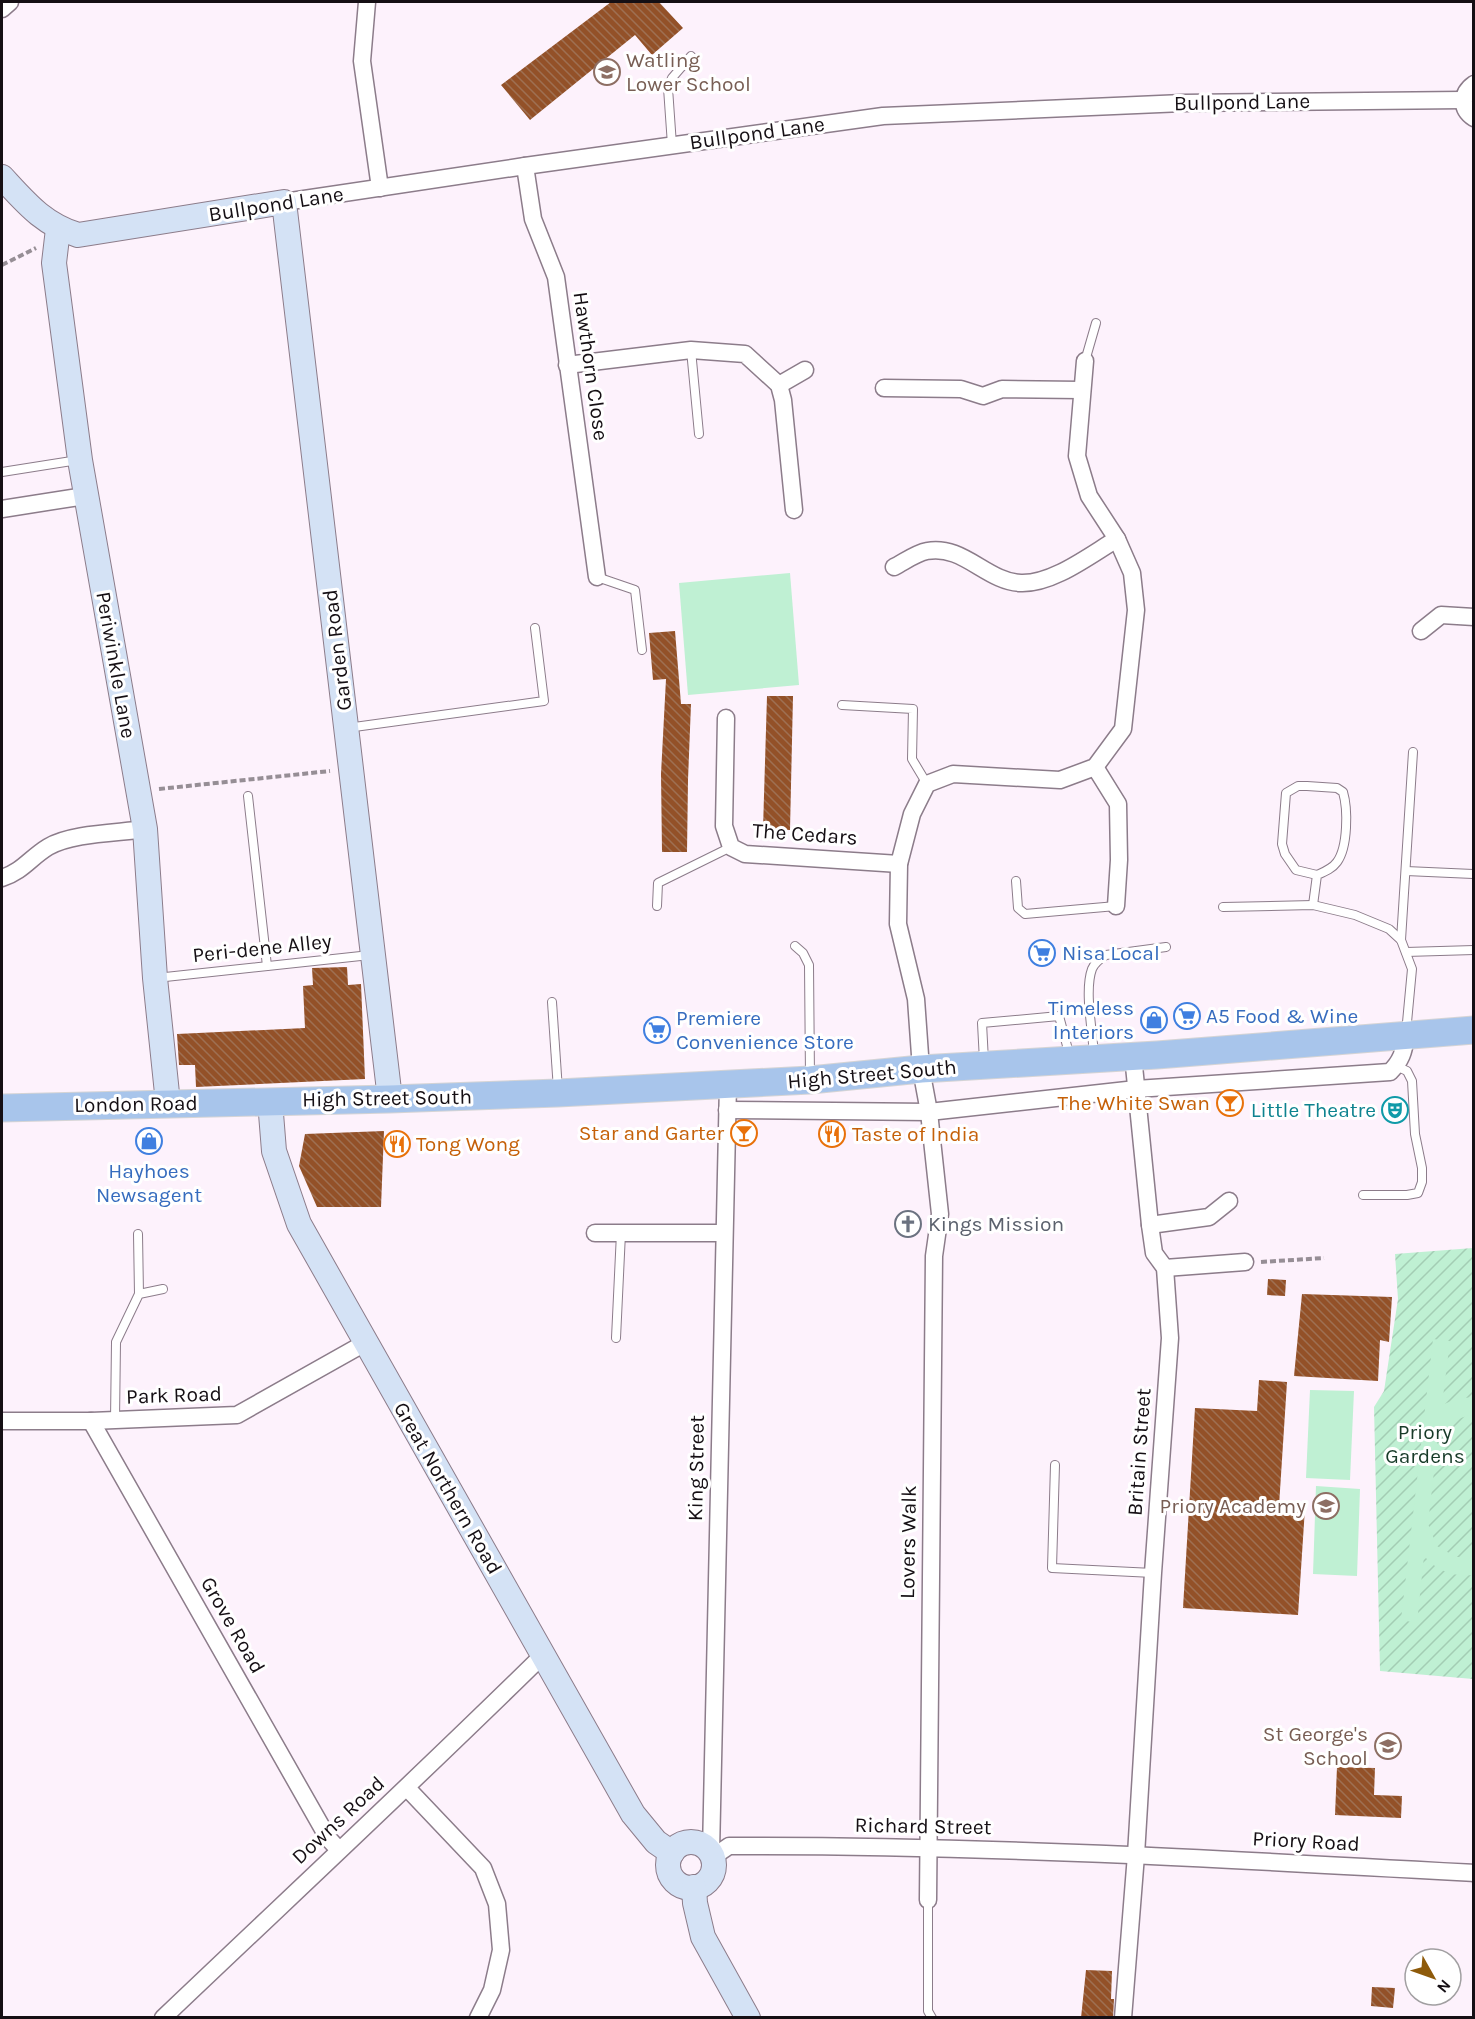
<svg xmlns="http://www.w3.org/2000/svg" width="1475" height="2019" font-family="Karla,sans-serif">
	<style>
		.garden { fill: url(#garden-furrows) }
		.pitch { fill: #bff0d3 }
		.building { fill: url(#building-back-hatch) }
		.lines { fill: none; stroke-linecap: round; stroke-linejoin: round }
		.lane-casing { stroke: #8c7c8a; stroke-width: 10 }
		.street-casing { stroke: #8c7c8a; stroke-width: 19 }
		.secondary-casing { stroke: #8c7c8a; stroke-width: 26 }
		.primary-casing { stroke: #d5d4d5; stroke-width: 29 }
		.path { stroke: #968e95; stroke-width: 4; stroke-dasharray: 6 3; stroke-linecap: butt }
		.lane { stroke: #fff; stroke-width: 8 }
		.street { stroke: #fff; stroke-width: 16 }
		.secondary { stroke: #d4e2f5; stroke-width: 24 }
		.primary { stroke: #a8c5eb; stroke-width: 27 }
		.labels { text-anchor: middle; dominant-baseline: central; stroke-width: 6; stroke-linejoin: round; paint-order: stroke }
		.education-label { font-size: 21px; fill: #785e54; stroke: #fff; text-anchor: end }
		.street-label { font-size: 21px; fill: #150f14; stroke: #fff }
		.shop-label { font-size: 21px; fill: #366cbe; stroke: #fff; text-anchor: start }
		.food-label { font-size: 21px; fill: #c56008; stroke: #fff; text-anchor: end }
		.culture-label { font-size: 21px; fill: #0d838f; stroke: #fff; text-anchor: end }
		.worship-label { font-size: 21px; fill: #5b616d; stroke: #fff; text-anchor: start }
		.park-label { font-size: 21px; fill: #183b29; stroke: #fff }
	</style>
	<defs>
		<pattern id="garden-furrows" width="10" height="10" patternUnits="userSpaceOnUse" patternTransform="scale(1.5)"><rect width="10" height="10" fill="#bff0d3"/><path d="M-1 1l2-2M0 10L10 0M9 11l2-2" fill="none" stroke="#a3cdb4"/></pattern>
		<pattern id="building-back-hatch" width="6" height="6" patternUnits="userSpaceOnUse" patternTransform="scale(1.5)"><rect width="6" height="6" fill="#935128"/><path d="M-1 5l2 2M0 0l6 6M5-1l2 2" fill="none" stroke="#9e7053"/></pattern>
	</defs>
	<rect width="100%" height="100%" fill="#fdf2fc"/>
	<!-- garden -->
	<path class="garden" d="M 1473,1248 L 1473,1679 L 1380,1671 L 1374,1407 L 1384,1391 L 1398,1299 L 1395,1254 Z"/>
	<!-- pitch -->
	<g class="pitch">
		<path d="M 790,573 L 799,685 L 688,695 L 679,583 Z"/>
		<path d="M 1433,1339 L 1450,1341 L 1442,1405 L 1456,1399 L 1473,1397 L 1474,1415 C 1458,1416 1448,1425 1438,1436 L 1428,1524 L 1437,1546 L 1456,1557 L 1473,1557 L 1473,1575 C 1453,1577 1437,1571 1424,1556 L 1417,1623 L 1401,1620 Z"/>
		<path d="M 1310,1390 L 1354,1391 L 1350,1480 L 1306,1478 Z"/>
		<path d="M 1316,1486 L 1360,1489 L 1357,1576 L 1313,1574 Z"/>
	</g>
	<!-- building -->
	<g class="building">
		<path d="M 611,2 L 659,2 L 683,28 L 652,55 L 635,35 L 530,120 L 501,85 Z"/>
		<path d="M 675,631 L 681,704 L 691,704 L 688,780 L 687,852 L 662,852 L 661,774 L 666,679 L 653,680 L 649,633 Z"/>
		<path d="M 767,696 L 793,696 L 790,830 L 763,829 Z"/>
		<path d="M 347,967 L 348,985 L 361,984 L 365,1079 L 196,1087 L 195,1065 L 179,1065 L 177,1034 L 305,1028 L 303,986 L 313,985 L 312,968 Z"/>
		<path d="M 384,1131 L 381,1207 L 317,1207 L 299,1166 L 305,1134 Z"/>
		<path d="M 1268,1279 L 1286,1280 L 1285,1296 L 1267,1295 Z"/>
		<path d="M 1302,1294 L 1392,1297 L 1389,1342 L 1380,1340 L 1378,1381 L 1294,1376 Z"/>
		<path d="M 1259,1380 L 1287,1382 L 1279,1506 L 1305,1508 L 1298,1615 L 1183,1608 L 1195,1408 L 1257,1411 Z"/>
		<path d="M 1337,1767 L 1375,1768 L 1374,1795 L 1402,1796 L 1401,1818 L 1335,1815 Z"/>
		<path d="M 1086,1970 L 1112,1971 L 1111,1999 L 1114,1999 L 1113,2018 L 1081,2018 Z"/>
		<path d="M 1372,1987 L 1395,1988 L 1393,2008 L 1371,2006 Z"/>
	</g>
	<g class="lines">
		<defs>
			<g id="lane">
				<path d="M 672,145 L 668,88 L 672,78 L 691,56"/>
				<path d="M 691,350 L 699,434"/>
				<path d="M 1085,361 L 1096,323"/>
				<path d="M 2,472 L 78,460"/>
				<path d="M 597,577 L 635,590 L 642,650"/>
				<path d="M 842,705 L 913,709 L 912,759 L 927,784"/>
				<path d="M 347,728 L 544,701 L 535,628"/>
				<path d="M 248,796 L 267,966"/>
				<path d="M 1406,871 L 1473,874"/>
				<path d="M 1016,881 L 1018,908 L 1025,914 L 1116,906"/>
				<path d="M 1313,905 L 1317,875 C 1324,872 1332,869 1337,862 C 1348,847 1348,809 1343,792 L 1337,788 L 1307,786 L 1298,786 L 1286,793 L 1282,844 L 1285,854 L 1296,870 L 1317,875"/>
				<path d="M 657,906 L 658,883 L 731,847"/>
				<path d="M 1223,907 L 1313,905 L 1355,915 L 1389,929 L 1401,940 L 1412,969 L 1406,1033"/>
				<path d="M 1401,940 L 1413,752"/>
				<path d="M 795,946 L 803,953 L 809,965 L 810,1077"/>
				<path d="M 1406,952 L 1474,950"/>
				<path d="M 156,978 L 370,955"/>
				<path d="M 552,1002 L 558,1090"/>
				<path d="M 1094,1056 C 1093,1032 1084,991 1092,969 C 1095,962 1100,959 1106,955 L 1166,947"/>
				<path d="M 984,1061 L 982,1023 L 1059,1016 L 1070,1057"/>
				<path d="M 1363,1195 L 1407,1195 L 1418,1193 L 1422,1182 L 1422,1168 L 1415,1134 L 1412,1081 L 1407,1071 L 1396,1066"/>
				<path d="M 138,1234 L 139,1294"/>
				<path d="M 616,1338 L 621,1233"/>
				<path d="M 115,1420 L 116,1342 L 139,1294 L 163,1289"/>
				<path d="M 1055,1465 L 1052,1568 L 1153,1573"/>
				<path d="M 928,1900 L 928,2011 L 932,2018"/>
			</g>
			<g id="street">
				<path d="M 367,2 L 362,61 L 380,188"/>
				<path d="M 2,9 L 10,2"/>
				<path d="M 1474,84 C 1461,93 1460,109 1474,118"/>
				<path d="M 525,166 L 533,219 L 556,277 L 597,577"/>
				<path d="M 284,202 L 525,166 L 883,116 L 1183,103 L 1463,100"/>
				<path d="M 567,365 L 691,350 L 745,354 L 779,385 L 783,400 L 794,510"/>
				<path d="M 779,385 L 805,370"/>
				<path d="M 884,388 L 961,389 L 983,396 L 1002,389 L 1081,390"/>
				<path d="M 2,509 L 85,496"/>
				<path d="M 894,567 C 904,562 916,553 927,551 C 963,544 987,582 1021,583 C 1053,584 1090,555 1117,539"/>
				<path d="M 1421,631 L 1441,615 L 1474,617"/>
				<path d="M 726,718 L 724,826 L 731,847 L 745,854 L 899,864"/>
				<path d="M 1095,767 L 1118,804 L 1119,860 L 1116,906"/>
				<path d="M 2,878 C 23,871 30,858 48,847 C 71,833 118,833 145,829"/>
				<path d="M 727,1110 L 929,1112 L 1136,1089 L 1390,1072 C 1401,1061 1404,1052 1406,1036"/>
				<path d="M 1150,1225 L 1209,1217 L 1229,1201"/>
				<path d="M 595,1233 L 723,1233"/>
				<path d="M 1165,1268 L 1245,1262"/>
				<path d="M 2,1421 L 91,1421 L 237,1415 L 365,1343"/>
				<path d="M 91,1421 L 328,1838 L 339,1850"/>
				<path d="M 407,1788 L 483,1868 L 497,1904 L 501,1950 L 492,1990 L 478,2018"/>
				<path d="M 711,1852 L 728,1084"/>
				<path d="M 713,1857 L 729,1846 C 977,1845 1225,1859 1474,1873"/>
				<path d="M 928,1900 L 934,1256 L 940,1214 L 929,1112 L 921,1069 L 916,999 L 898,924 L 899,864 L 912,814 L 927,784 L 953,774 L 1060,780 L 1095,767 L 1123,729 L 1136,610 L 1132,573 L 1117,539 L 1089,496 L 1077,456 L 1085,361"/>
				<path d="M 163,2018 C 290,1897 418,1778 543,1655"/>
				<path d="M 1123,2018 L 1136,1855 L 1153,1573 L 1170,1338 L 1165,1268 L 1154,1253 L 1150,1225 L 1133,1056"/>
			</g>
			<g id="secondary">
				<path d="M 2,177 C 26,203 43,224 78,235 L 284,202 L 390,1099"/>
				<path d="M 58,229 L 54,263 L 80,460 L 145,829 L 155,978 L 168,1103"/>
				<path d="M 270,1101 L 274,1151 L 299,1224 L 633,1814 L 656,1842 L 672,1853"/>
				<circle cx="691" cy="1865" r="23"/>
				<path d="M 694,1887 L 695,1903 L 703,1937 L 748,2018"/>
			</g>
			<path id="primary" d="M 2,1108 L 390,1099 L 558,1093 L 810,1080 L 921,1069 L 1157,1055 L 1474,1030"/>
		</defs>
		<!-- lane casing -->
		<use href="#lane" class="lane-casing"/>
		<!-- street casing -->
		<use href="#street" class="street-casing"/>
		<!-- secondary casing -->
		<use href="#secondary" class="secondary-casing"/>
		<!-- primary casing -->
		<use href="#primary" class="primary-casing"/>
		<!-- path -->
		<g class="path">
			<path d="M 2,265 L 36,248"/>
			<path d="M 159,789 L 330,771"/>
			<path d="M 1261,1262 L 1324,1258"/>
		</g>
		<!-- lane -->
		<use href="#lane" class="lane"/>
		<!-- street -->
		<use href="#street" class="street"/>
		<!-- secondary -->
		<use href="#secondary" class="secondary"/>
		<!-- primary -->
		<use href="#primary" class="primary"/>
	</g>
	<!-- icons -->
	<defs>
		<symbol id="school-ring" viewBox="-11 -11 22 22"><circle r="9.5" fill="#fff" stroke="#8d6e63" stroke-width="1.5"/><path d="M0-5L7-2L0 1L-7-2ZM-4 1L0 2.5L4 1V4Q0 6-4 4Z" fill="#8d6e63"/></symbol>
		<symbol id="supermarket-ring" viewBox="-11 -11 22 22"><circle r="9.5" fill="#fff" stroke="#3f7fe0" stroke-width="1.5"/><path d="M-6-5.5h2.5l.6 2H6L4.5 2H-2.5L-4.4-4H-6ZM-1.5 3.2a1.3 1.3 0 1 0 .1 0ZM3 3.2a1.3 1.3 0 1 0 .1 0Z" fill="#3f7fe0"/></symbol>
		<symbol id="shop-ring" viewBox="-11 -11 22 22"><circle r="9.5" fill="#fff" stroke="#3f7fe0" stroke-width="1.5"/><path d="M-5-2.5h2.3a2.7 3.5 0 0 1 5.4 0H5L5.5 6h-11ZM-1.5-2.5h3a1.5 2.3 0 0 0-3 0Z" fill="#3f7fe0"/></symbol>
		<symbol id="bar-ring" viewBox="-11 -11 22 22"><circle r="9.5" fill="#fff" stroke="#e8710a" stroke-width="1.5"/><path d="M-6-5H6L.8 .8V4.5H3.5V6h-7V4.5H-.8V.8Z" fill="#e8710a"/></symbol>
		<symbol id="theatre-ring" viewBox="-11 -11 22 22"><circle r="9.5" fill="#fff" stroke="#0f9aa8" stroke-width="1.5"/><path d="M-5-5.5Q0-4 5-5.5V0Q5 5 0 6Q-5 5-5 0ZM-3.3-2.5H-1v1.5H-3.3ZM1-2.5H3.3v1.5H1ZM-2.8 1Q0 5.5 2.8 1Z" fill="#0f9aa8"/></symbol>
		<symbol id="restaurant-ring" viewBox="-11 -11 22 22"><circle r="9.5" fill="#fff" stroke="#e8710a" stroke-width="1.5"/><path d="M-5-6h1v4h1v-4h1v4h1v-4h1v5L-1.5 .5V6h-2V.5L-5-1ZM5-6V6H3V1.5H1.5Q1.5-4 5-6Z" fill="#e8710a"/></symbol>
		<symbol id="church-ring" viewBox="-11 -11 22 22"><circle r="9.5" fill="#fff" stroke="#6b7280" stroke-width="1.5"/><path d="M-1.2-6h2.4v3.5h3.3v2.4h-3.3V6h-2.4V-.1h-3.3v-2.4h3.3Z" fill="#6b7280"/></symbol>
	</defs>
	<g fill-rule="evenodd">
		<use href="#school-ring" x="592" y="57" width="30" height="30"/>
		<use href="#supermarket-ring" x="1027" y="938" width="30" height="30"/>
		<use href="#supermarket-ring" x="1172" y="1001" width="30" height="30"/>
		<use href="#shop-ring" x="1139" y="1005" width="30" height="30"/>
		<use href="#supermarket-ring" x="642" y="1015" width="30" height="30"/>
		<use href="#bar-ring" x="1215" y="1088" width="30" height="30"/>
		<use href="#theatre-ring" x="1380" y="1095" width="30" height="30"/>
		<use href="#bar-ring" x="729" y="1118" width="30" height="30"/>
		<use href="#restaurant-ring" x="817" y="1119" width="30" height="30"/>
		<use href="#shop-ring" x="134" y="1126" width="30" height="30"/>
		<use href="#restaurant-ring" x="382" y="1129" width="30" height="30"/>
		<use href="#church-ring" x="893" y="1209" width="30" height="30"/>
		<use href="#school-ring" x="1311" y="1491" width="30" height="30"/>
		<use href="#school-ring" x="1373" y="1731" width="30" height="30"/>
	</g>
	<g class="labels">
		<!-- education labels -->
		<g class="education-label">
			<text x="626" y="60" text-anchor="start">Watling<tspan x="626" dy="24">Lower School</tspan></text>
			<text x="1306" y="1506">Priory Academy</text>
			<text x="1368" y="1734">St George's<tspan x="1368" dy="24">School</tspan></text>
		</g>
		<!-- street labels -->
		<g class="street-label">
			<text transform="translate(1242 102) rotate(-1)">Bullpond Lane</text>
			<text transform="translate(757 133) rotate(-8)">Bullpond Lane</text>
			<text transform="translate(276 204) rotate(-9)">Bullpond Lane</text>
			<text transform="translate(591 366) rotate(82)">Hawthorn Close</text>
			<text transform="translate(337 650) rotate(-97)">Garden Road</text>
			<text transform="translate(116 665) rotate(80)">Periwinkle Lane</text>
			<text transform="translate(805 834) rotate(4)">The Cedars</text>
			<text transform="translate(262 948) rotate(-6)">Peri-dene Alley</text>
			<text transform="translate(872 1074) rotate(-5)">High Street South</text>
			<text transform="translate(387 1098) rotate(-1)">High Street South</text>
			<text transform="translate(136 1104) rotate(-1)">London Road</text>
			<text transform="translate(174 1395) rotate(-2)">Park Road</text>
			<text transform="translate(1139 1452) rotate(-86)">Britain Street</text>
			<text transform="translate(696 1468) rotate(-89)">King Street</text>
			<text transform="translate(448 1488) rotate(60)">Great Northern Road</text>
			<text transform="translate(908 1542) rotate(-89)">Lovers Walk</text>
			<text transform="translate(233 1625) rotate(60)">Grove Road</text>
			<text transform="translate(338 1820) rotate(-43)">Downs Road</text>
			<text transform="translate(923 1826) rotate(1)">Richard Street</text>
			<text transform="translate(1306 1841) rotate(3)">Priory Road</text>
		</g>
		<!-- shop labels -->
		<g class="shop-label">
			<text x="1062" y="953">Nisa Local</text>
			<text x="1134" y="1008" text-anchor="end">Timeless<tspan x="1134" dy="24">Interiors</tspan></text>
			<text x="1206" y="1016">A5 Food &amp; Wine</text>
			<text x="676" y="1018">Premiere<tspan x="676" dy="24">Convenience Store</tspan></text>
			<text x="149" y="1171" text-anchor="middle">Hayhoes<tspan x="149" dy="24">Newsagent</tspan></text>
		</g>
		<!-- food labels -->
		<g class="food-label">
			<text x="1210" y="1103">The White Swan</text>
			<text x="724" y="1133">Star and Garter</text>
			<text x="852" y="1134" text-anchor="start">Taste of India</text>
			<text x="416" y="1144" text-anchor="start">Tong Wong</text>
		</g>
		<!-- culture labels -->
		<g class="culture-label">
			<text x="1376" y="1110">Little Theatre</text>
		</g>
		<!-- worship labels -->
		<g class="worship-label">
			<text x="928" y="1224">Kings Mission</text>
		</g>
		<!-- park labels -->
		<g class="park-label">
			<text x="1425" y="1432">Priory<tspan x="1425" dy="24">Gardens</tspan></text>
		</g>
	</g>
	<!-- border -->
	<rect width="1475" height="2019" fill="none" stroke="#150f14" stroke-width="6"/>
	<!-- north arrow -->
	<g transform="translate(1433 1977) rotate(130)"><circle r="28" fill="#ffffff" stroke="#a19fa1" stroke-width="1.5"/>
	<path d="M0-4.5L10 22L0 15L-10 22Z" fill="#8e5a0a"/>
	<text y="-9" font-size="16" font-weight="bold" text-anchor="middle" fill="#150f14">N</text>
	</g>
</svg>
